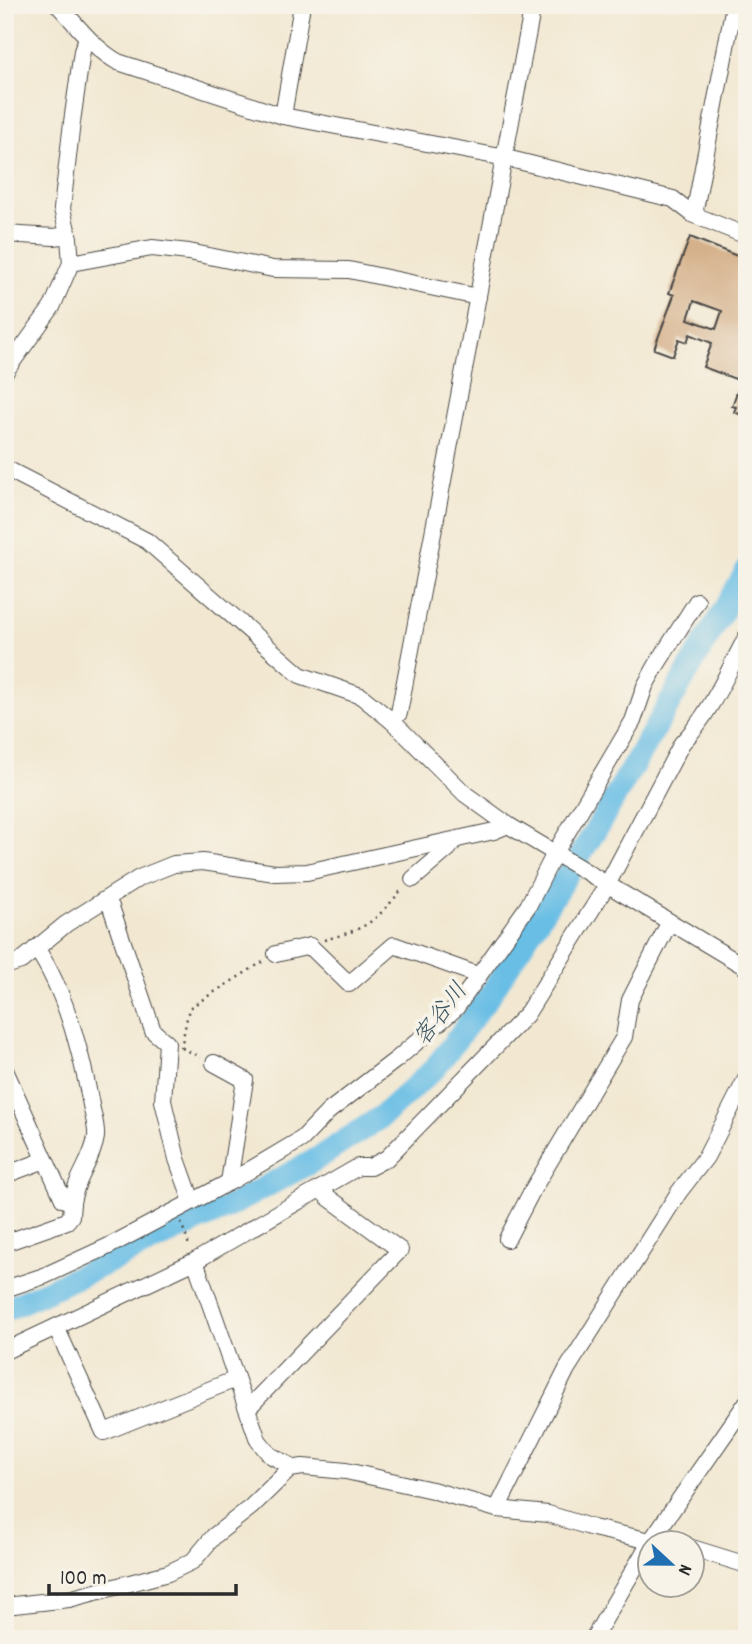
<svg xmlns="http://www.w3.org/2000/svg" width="752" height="1644" font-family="Dekko,'Klee One',sans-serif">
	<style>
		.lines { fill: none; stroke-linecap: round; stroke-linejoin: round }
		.river { stroke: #69bee5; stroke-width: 23 }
		.building { fill: #d5b18b; fill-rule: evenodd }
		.minor-casing { stroke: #494744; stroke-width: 18 }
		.path { stroke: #494744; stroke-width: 2.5; stroke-dasharray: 2 5; stroke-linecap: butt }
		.minor { stroke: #fff; stroke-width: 16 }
		.labels { text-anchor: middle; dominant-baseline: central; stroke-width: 7; stroke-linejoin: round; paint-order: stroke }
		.water-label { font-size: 24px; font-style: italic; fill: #3e5763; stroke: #f7f3e8 }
	</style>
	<rect width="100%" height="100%" fill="#f7f3e8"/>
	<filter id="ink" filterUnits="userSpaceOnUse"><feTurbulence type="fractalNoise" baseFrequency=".0143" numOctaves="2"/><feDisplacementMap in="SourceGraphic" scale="14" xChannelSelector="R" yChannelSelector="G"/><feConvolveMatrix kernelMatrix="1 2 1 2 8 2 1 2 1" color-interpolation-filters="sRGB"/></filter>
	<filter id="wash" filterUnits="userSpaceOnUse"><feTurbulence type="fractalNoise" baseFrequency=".00686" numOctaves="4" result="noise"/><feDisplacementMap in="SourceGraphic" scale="28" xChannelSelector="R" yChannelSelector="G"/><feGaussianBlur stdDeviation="1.57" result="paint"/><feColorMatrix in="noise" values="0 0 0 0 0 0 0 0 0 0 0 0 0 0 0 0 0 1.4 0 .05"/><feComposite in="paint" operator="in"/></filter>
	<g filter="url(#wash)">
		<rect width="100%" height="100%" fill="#f2e8d2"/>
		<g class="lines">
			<!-- river -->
			<path class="river" d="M 5,1310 L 224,1209 L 315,1160 L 381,1117 L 435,1068 L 489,996 L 594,833 L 747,570"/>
		</g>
		<g id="blocks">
			<!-- building -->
			<path class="building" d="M 690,237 L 747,260 L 747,417 L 734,412 L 736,407 L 732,406 L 741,381 L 703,367 L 712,343 L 690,334 L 687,342 L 679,339 L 673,356 L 654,349 L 674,295 L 669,293 ZM 694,301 L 722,311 L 716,329 L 688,319 Z"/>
		</g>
	</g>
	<g filter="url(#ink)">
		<use href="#blocks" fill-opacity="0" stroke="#494744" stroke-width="2"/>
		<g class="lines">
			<defs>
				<g id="minor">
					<path d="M 58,5 C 78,26 93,48 118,62 L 283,116 L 506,158 L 673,199 L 694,215 L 747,236"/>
					<path d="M 283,116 L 302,5"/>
					<path d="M 694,215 L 734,5"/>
					<path d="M 5,234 L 54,237 L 68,235"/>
					<path d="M 71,263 L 152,248 L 189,252 L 273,269 L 349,270 L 478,297"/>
					<path d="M 5,372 L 52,307 L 71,263 L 69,238 L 62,209 L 72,122 L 82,51 L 87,38"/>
					<path d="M 5,468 L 147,541 L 300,675 L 361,696 L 392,721 L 465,794 L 508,825 L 747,968"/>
					<path d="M 392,721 L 399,713 L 533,5"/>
					<path d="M 413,879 L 448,849 L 455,840"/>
					<path d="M 106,899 L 111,907 L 153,1031 L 167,1043 L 163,1101 L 177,1159 L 192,1201"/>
					<path d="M 276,954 L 310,946 L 349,984 L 394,945 L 472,973 L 478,978"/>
					<path d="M 5,966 L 21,961 L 66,924 L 139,878 L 174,864 L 203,862 L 275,873 L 307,872 L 494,831 L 508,825"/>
					<path d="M 214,1063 L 245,1080 L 229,1182"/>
					<path d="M 5,1070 L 63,1199 L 72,1203 C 75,1179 93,1160 96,1137 C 97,1127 93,1115 91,1105 C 82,1056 65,990 36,948"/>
					<path d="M 5,1175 L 45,1160"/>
					<path d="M 507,1239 L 533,1189 L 624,1037 L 630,1000 L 669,923"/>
					<path d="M 5,1243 L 67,1221 L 71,1216 L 72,1203"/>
					<path d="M 195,1261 L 258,1440 L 270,1455 L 287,1464 L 290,1469"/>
					<path d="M 5,1289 L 44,1276 L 109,1246 L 233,1180 L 302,1139 L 329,1111 L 397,1059 L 456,1008 L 528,906 L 555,853 L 633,721 L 645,686 L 656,666 L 697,601"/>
					<path d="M 56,1327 L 104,1432 L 236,1379"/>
					<path d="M 5,1351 L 195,1261 L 358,1167 L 370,1167 L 387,1158 L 526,1015 L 607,885 L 682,743 C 711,713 727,673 747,636"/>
					<path d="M 246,1406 L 252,1404 L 400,1250 L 329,1198 L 320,1189"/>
					<path d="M 497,1509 L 567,1369 L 679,1192 L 706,1157 L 747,1077"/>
					<path d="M 692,1548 L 747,1565"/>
					<path d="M 5,1606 L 69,1599 L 168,1573 L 193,1561 L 214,1536 L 251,1507 L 290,1469 L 303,1467 L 346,1471 L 432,1490 L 497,1509 L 548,1514 L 593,1528 L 655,1542"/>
					<path d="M 593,1639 L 650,1542 L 747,1402"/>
				</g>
			</defs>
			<!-- minor casing -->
			<use href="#minor" class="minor-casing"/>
			<!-- path -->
			<g class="path">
				<path d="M 324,940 C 368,928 374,923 403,888"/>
				<path d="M 181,1048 L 189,1008 L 264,961"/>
				<path d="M 182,1048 L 201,1057"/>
				<path d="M 181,1222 L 190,1248"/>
			</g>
			<!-- minor -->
			<use href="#minor" class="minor"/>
		</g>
	</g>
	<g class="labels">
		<!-- water labels -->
		<g class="water-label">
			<text transform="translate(442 1015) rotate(-53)">客谷川</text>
		</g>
	</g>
	<!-- margin -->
	<rect width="752" height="1644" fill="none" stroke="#f7f3e8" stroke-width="28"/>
	<!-- north arrow -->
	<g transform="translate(671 1564) rotate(112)"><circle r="33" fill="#f7f3e8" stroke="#a5a39c" stroke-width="2"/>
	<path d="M0-5L12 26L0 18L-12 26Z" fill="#1f6fb2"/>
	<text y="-10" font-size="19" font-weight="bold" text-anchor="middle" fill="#2b2b2b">N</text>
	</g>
	<!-- scale -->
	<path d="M49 1584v10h187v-10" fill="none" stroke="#2b2b2b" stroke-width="3.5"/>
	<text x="60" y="1584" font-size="21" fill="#2b2b2b" stroke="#f7f3e8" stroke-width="5" paint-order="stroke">100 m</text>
</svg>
